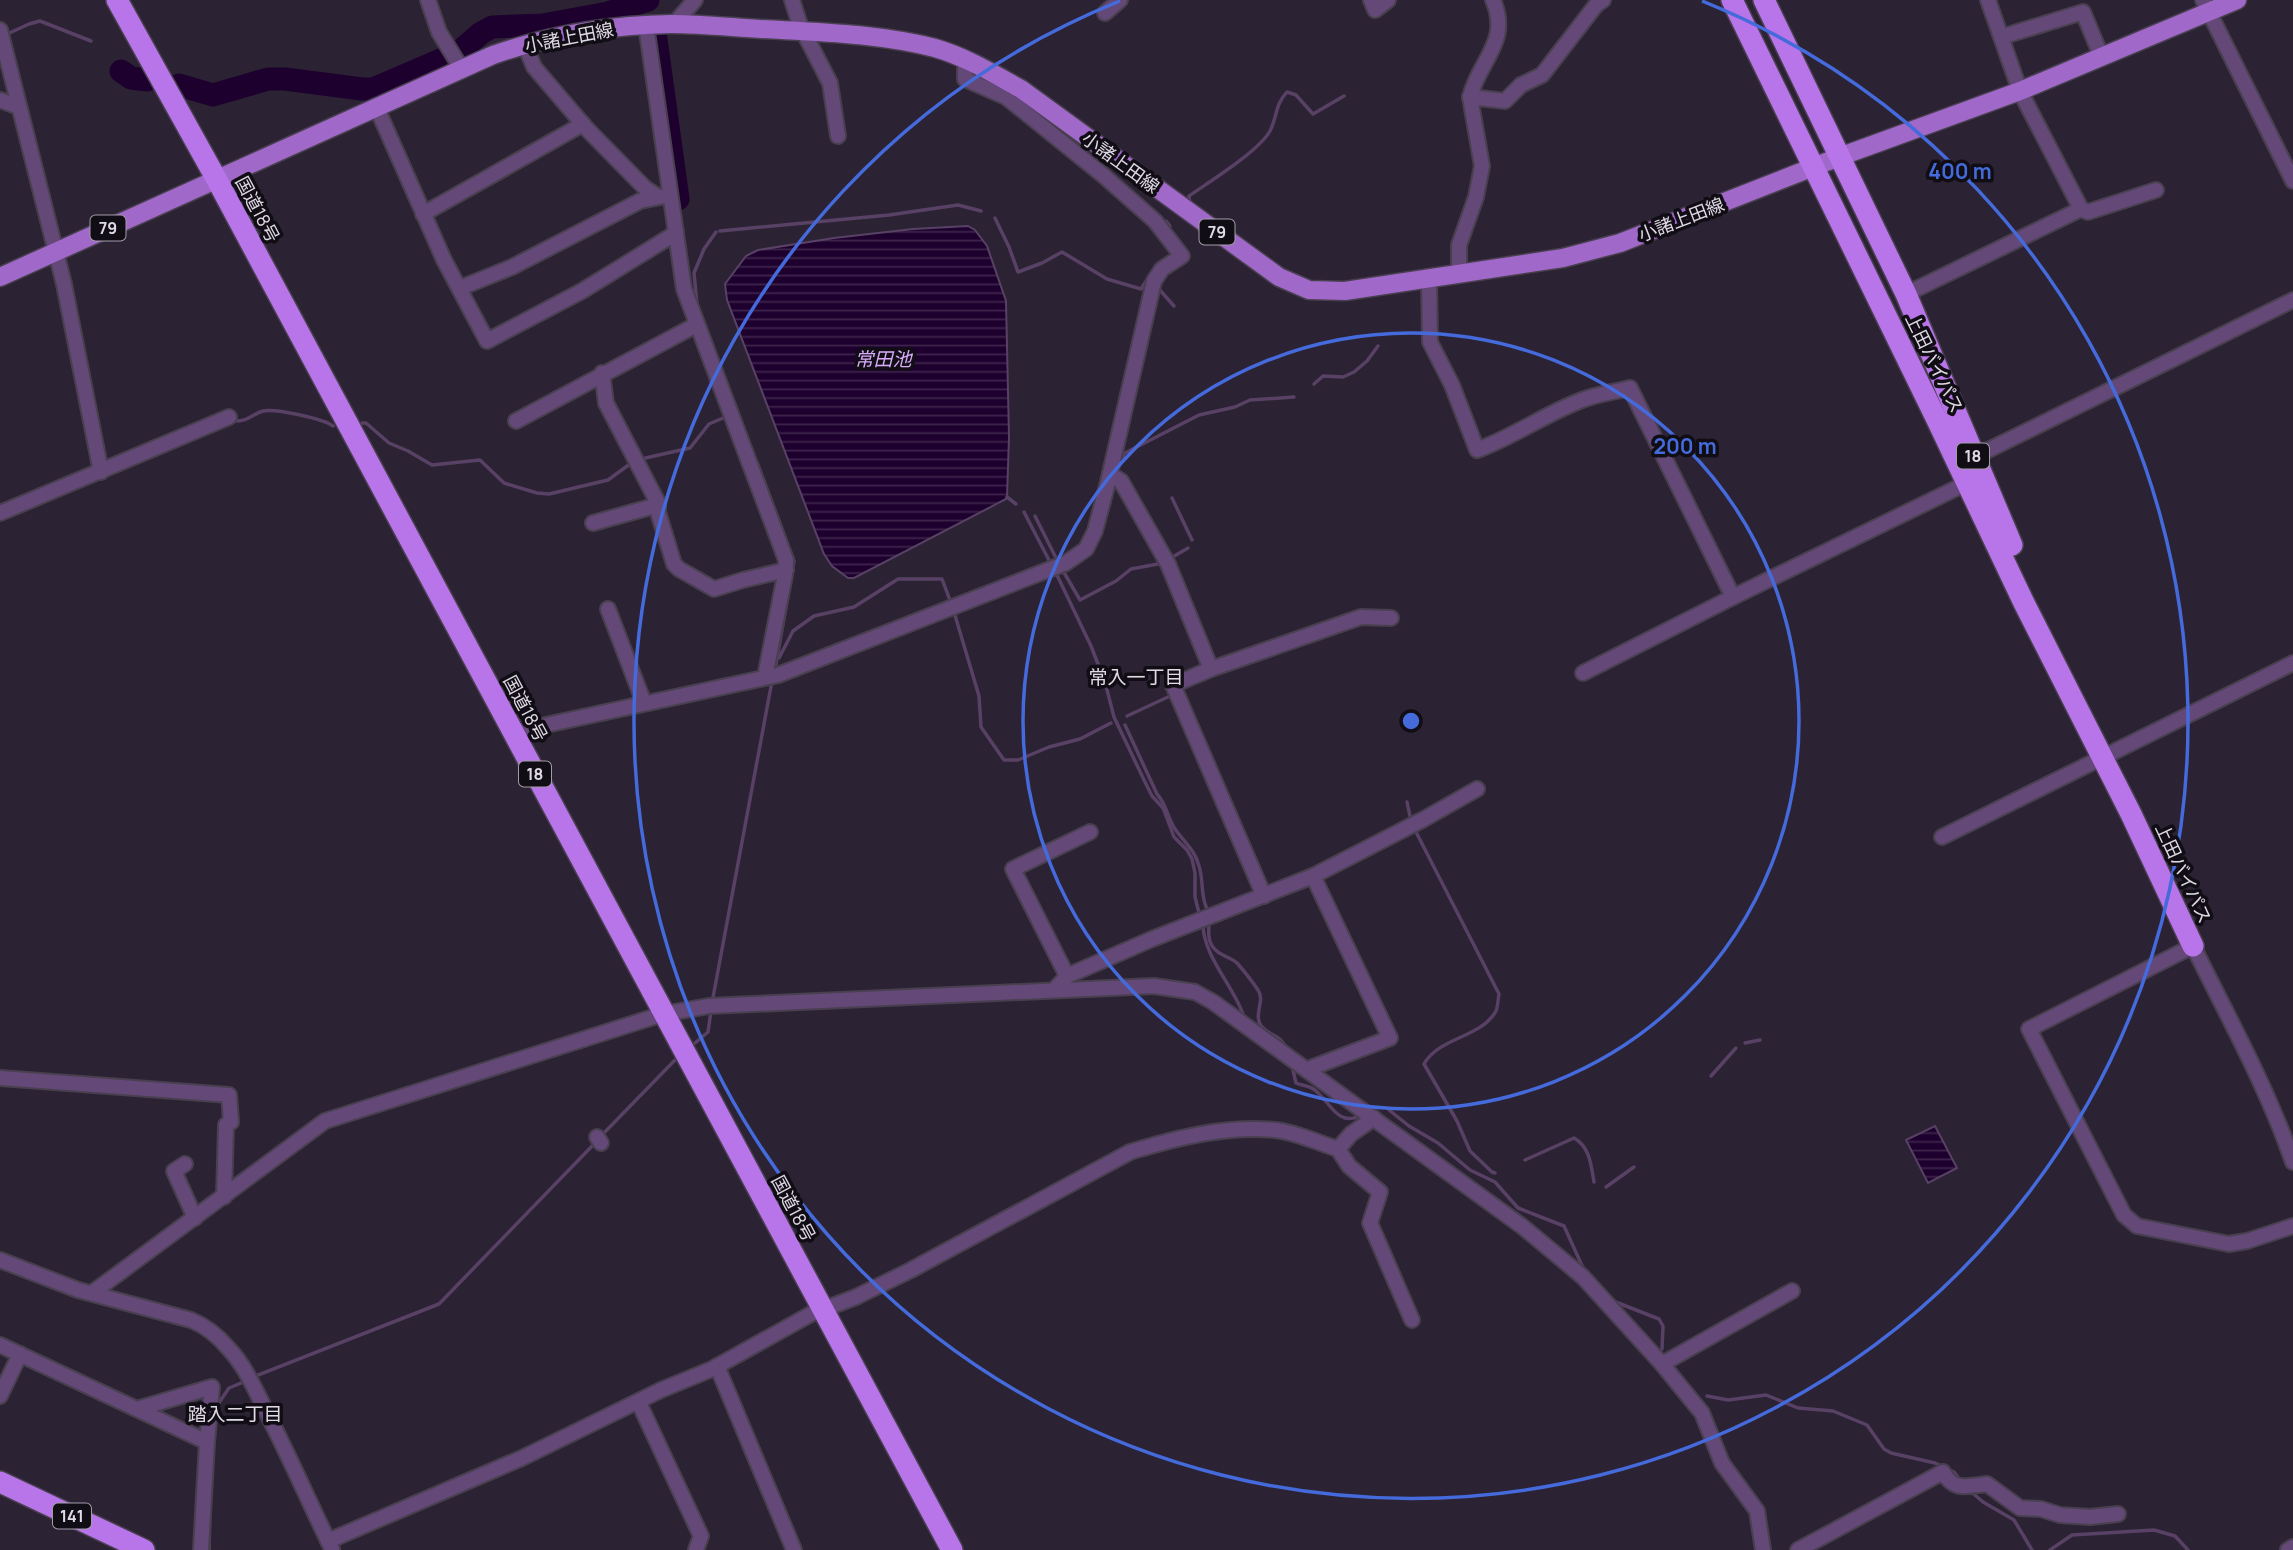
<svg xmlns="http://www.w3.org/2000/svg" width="2293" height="1550" font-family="Manrope,'Noto Sans JP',sans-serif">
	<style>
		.water { fill: url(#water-rules); stroke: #584165; stroke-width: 2 }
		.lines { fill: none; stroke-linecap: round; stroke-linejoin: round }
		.stream { stroke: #584165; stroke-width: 3.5 }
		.river { stroke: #1d002e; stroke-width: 23 }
		.minor-casing { stroke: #483f4f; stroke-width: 18 }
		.major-casing { stroke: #483f4f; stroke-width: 21 }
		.highway-casing { stroke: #483f4f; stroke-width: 24 }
		.minor { stroke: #644978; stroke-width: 14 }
		.major { stroke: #a068c9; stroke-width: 18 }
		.highway { stroke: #b874e9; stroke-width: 21 }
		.ring { fill: none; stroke: #446adb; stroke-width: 3.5 }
		.labels { text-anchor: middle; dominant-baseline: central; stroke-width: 7; stroke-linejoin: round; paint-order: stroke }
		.shield { fill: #110d15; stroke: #a29ca7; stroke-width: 2 }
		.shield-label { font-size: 16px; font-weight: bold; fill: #e0dae5 }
		.street-label { font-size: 18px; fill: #e0dae5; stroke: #110d15 }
		.water-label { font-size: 19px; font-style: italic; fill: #d7aafa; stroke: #110d15 }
		.neighbourhood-label { font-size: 19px; fill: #e0dae5; stroke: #110d15 }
		.centre { fill: #446adb; stroke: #110d15; stroke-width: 3.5 }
		.ring-label { font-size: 21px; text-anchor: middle; font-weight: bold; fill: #446adb; stroke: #110d15; stroke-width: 7; stroke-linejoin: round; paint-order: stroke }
	</style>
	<defs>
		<pattern id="water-rules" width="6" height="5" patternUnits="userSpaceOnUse" patternTransform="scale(1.75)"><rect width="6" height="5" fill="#1d002e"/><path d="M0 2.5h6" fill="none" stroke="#3e254c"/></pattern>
	</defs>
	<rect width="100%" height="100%" fill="#2b2233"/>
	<!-- water -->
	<g class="water">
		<path d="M 968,226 L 975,230 L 987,246 L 1006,301 L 1009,437 L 1007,497 L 1006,499 L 854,578 L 848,578 L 832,566 L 824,554 L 727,300 L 725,284 L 746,256 L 758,250 L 834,238 L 913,229 Z"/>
		<path d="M 1935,1126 L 1957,1168 L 1928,1183 L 1906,1140 Z"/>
	</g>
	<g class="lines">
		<!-- stream -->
		<g class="stream">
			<path d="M 5,35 L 29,24 L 40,21 L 91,41"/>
			<path d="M 1190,204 L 1189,196 C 1209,182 1258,152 1270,131 C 1277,118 1275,104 1287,92 L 1296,95 L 1313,114 L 1344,96"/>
			<path d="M 995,218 L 1009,247 L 1018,272 L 1042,263 L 1062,252 L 1107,279 L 1141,289 L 1154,269"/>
			<path d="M 1166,221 L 1170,226"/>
			<path d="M 720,231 L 889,215 L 958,205 L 981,211"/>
			<path d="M 1158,288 L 1174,306"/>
			<path d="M 697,304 L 694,273 L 704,249 L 716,232"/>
			<path d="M 1314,384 L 1323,376 L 1343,377 L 1354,372 L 1367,361 L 1378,346"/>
			<path d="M 232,421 C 249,422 250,415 263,411 C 275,408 324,419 333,426"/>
			<path d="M 362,423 L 366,423 L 389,443 L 408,451 L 432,465 L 480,460 L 504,483 L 537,493 L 549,494 L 608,480 L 634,461"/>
			<path d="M 641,459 L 690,448 L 709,424 L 723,418"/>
			<path d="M 757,462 L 794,561 L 775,670"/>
			<path d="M 1118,464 L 1125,453 L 1199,415 L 1235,407 L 1250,400 L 1294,397"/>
			<path d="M 1007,497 L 1016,504"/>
			<path d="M 1172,498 L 1192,540"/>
			<path d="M 1024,512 L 1051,564"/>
			<path d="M 1035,516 L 1058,562"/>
			<path d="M 1171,558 L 1188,548"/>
			<path d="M 1062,569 L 1080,600 L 1116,581 L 1131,569 L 1158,564"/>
			<path d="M 1056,573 L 1091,646 L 1105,682 L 1114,717 L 1144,780 L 1152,796 L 1163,808 L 1174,837 L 1187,850 L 1192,859 L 1195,873 L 1195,897 L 1199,913"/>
			<path d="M 954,612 L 979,696 L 981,727 L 1004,760 L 1018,760 L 1049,747 L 1080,739 L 1111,723"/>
			<path d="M 779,658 L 793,631 L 814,616 L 854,607 L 898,579 L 942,579 L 951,603"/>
			<path d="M 1127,716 L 1168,697"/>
			<path d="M 1125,725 L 1157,794 C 1167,805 1167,817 1175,829 C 1184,842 1195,850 1199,866 C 1204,881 1200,895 1207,909"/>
			<path d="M 1407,802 L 1411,821"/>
			<path d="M 1416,832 L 1499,994 C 1498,999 1498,1006 1496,1011 C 1481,1038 1439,1037 1424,1064 L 1457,1121 L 1470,1151 L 1492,1172 L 1495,1173"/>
			<path d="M 1209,922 C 1208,937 1208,948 1223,955 C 1228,958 1233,959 1237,963 C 1244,971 1252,981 1258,990 C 1266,1001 1252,1015 1262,1027 C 1270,1036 1281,1035 1286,1048"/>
			<path d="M 1203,925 C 1204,957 1232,984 1243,1014"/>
			<path d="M 712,1003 L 772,681"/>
			<path d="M 695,1043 L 708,1032 L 711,1011"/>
			<path d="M 1745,1043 L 1760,1040"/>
			<path d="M 1292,1066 L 1296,1083 C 1302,1086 1310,1085 1316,1091 C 1331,1104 1338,1126 1360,1116"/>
			<path d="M 1711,1076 L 1736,1048"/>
			<path d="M 1389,1110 L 1409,1126 L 1438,1143 L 1470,1170 L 1495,1182 L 1518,1208 L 1564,1226 L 1584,1270"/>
			<path d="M 601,1136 L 675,1060"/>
			<path d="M 1525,1160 L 1574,1138 C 1590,1147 1591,1165 1594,1182"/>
			<path d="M 1606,1187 L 1634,1167"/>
			<path d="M 1613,1301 L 1659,1319 L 1663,1326 L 1662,1349"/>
			<path d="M 253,1377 L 439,1304 L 596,1142"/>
			<path d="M 1707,1396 L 1728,1400 L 1766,1395 L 1798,1408 L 1833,1411 L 1867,1425 L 1884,1449 L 1891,1453 L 1935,1463 L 1954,1472 L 1962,1482"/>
			<path d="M 216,1407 L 229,1388 L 246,1381"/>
			<path d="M 1969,1490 L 1983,1502 L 2014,1520 L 2032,1550"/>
			<path d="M 209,1550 L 210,1512"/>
			<path d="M 2050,1550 L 2072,1535 L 2154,1530 L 2175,1536 L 2188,1550"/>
		</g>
		<!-- river -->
		<g class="river">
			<path d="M 655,32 L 678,199"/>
			<path d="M 121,71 L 131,78 L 148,80"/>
			<path d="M 179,85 L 213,95 L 268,79 L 285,79 L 362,89 L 373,89 L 459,52 L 481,33 L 492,27 L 543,25 L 608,13 L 648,0"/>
		</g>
		<defs>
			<g id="minor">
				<path d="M 428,0 L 439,32 L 461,68"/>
				<path d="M 792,0 L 800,25 L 830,83 L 838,136"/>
				<path d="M 1371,0 L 1375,10 L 1388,0"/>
				<path d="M 1988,0 L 2020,91 L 2081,209"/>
				<path d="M 2203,0 L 2293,181"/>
				<path d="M 1105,13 L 1120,0"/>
				<path d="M 674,24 L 695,0"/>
				<path d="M 646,25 L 684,289 L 786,560 L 785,575 L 765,677"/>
				<path d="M 0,30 L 64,284 L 101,472"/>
				<path d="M 2001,37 L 2083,12 L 2102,58"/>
				<path d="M 525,45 L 534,67 L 587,129 L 645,188 L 657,196"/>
				<path d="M 1470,97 L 1505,101 L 1521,85 L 1542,75 L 1596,5 L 1603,0"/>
				<path d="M 0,100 L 19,107"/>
				<path d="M 376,106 L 444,260 L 487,341 L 582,291 L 676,233"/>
				<path d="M 423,214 L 583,124"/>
				<path d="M 1459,273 L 1459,245 L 1476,197 L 1482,166 L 1470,97 C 1479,60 1511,42 1493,0"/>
				<path d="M 1429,278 L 1430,342 L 1452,385 L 1477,450 C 1513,437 1545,414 1582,400 C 1597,394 1614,392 1630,388 L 1733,597"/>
				<path d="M 460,288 L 512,267 L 640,201 L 670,195"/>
				<path d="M 1906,294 L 2081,209 L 2088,212 L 2156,190"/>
				<path d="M 602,373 L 606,403 L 658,503 L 658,512 L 674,564 L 679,569 L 714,589 L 743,580 L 786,570"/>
				<path d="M 516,421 L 696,325"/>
				<path d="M 1974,457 L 2293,300"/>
				<path d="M 1110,474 L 1121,481 L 1168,564 L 1211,669"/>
				<path d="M 0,513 L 229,417"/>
				<path d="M 593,523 L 658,505"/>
				<path d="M 608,609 L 644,703"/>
				<path d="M 1583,673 L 1733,597 L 1967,483"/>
				<path d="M 513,732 L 778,675 L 1066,563 L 1086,549 L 1095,531 L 1108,482 L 1154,281 L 1162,269 L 1182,256 L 1155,221 L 1104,176 L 1006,97 L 965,79 L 965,60"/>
				<path d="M 1942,837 L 2293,663"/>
				<path d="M 1264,896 L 1173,685 L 1211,669 L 1361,617 L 1391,618"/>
				<path d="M 1067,976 L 1013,869 L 1090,832"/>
				<path d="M 1055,989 L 1067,976 L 1152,939 L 1313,876 L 1424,819 L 1477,789"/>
				<path d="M 1308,1069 L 1390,1038 L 1313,876"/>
				<path d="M 0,1078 L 229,1095 L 231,1122 L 226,1125 L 224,1197"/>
				<path d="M 597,1137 L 601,1143"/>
				<path d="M 1338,1149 L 1349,1166 L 1380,1192 L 1370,1223 L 1412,1320"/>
				<path d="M 2293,1162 C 2267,1087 2228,1017 2193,946 L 2029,1029 L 2124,1215 L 2137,1226 L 2229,1244 L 2247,1241 L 2293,1226"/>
				<path d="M 185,1164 L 174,1171 L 195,1218"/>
				<path d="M 0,1260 L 78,1290 L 191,1320 C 206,1326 219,1337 229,1349 C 246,1367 256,1392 267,1413 C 290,1458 310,1504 332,1549"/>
				<path d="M 92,1293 L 325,1121 L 663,1014 L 709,1006 L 1154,986 L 1195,992 L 1213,1002 L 1523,1227 L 1583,1277 L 1662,1364 L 1702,1413 L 1722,1463 L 1757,1511 L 1763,1550"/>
				<path d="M 0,1345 L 207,1442 L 201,1550"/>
				<path d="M 1662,1364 L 1792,1291"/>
				<path d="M 717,1366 L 794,1550"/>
				<path d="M 0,1396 L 20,1354"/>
				<path d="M 639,1403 L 701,1536 L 696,1550"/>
				<path d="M 137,1409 L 212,1387 L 207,1442"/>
				<path d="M 328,1541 L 522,1458 L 661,1390 L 712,1369 L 811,1314 L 856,1297 L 911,1270 L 1130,1152 C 1176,1138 1227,1125 1275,1130 C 1296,1132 1318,1143 1338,1149 L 1351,1134 L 1374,1118"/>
				<path d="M 1798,1550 L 1943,1472 C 1954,1492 1967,1486 1987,1484 L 2020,1508 L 2041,1509 L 2060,1515 L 2090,1517 L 2118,1514"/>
				<path d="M 2288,1550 L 2293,1547"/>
			</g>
			<path id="major" d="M 0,277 L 493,55 C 550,35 610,25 671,24 C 708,24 745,29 782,30 C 833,33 886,35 935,48 C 966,57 994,74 1021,89 L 1279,277 L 1309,290 L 1345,291 L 1563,258 L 1620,243 L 1839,157 L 2020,91 L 2237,0"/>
			<g id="highway">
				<path d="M 117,0 L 217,180 L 952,1550"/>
				<path d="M 1732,0 L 1937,420 L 2024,603 L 2131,814 L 2193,946"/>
				<path d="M 1764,0 L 1906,294 L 2012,545"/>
				<path d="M 0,1482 L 144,1550"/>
			</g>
		</defs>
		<!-- minor casing -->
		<use href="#minor" class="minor-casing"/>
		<!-- major casing -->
		<use href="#major" class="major-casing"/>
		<!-- highway casing -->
		<use href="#highway" class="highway-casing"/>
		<!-- minor -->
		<use href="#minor" class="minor"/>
		<!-- major -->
		<use href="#major" class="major"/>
		<!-- highway -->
		<use href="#highway" class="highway"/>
	</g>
	<!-- distance rings -->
	<g class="ring">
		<circle cx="1411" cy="721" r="388"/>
		<path d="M1702 1A777 777 0 1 1 1120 1"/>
	</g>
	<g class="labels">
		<!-- shield labels -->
		<g class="shield">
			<rect x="90.5" y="215.5" width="35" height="25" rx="5"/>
			<rect x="1199.5" y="219.5" width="35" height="25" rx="5"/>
			<rect x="1957" y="443.5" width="32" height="25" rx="5"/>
			<rect x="519" y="761.5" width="32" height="25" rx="5"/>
			<rect x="53" y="1503.5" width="38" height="25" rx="5"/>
		</g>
		<g class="shield-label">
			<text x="108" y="228">79</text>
			<text x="1217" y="232">79</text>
			<text x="1973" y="456">18</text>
			<text x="535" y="774">18</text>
			<text x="72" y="1516">141</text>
		</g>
		<!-- street labels -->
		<g class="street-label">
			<text transform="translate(569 37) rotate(-11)">小諸上田線</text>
			<text transform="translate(1121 162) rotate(36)">小諸上田線</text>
			<text transform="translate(258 209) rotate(62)">国道18号</text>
			<text transform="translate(1681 219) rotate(-21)">小諸上田線</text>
			<text transform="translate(1935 363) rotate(64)">上田バイパス</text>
			<text transform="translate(526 708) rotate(62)">国道18号</text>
			<text transform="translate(2184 873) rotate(65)">上田バイパス</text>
			<text transform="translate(794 1208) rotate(62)">国道18号</text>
		</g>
		<!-- water labels -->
		<g class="water-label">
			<text x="883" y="359">常田池</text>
		</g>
		<!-- neighbourhood labels -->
		<g class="neighbourhood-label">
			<text x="1136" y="677">常入一丁目</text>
			<text x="235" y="1414">踏入二丁目</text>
		</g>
	</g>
	<circle cx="1411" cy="721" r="10" class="centre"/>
	<g class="ring-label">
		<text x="1960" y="179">400 m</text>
		<text x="1685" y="454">200 m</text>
	</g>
</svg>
